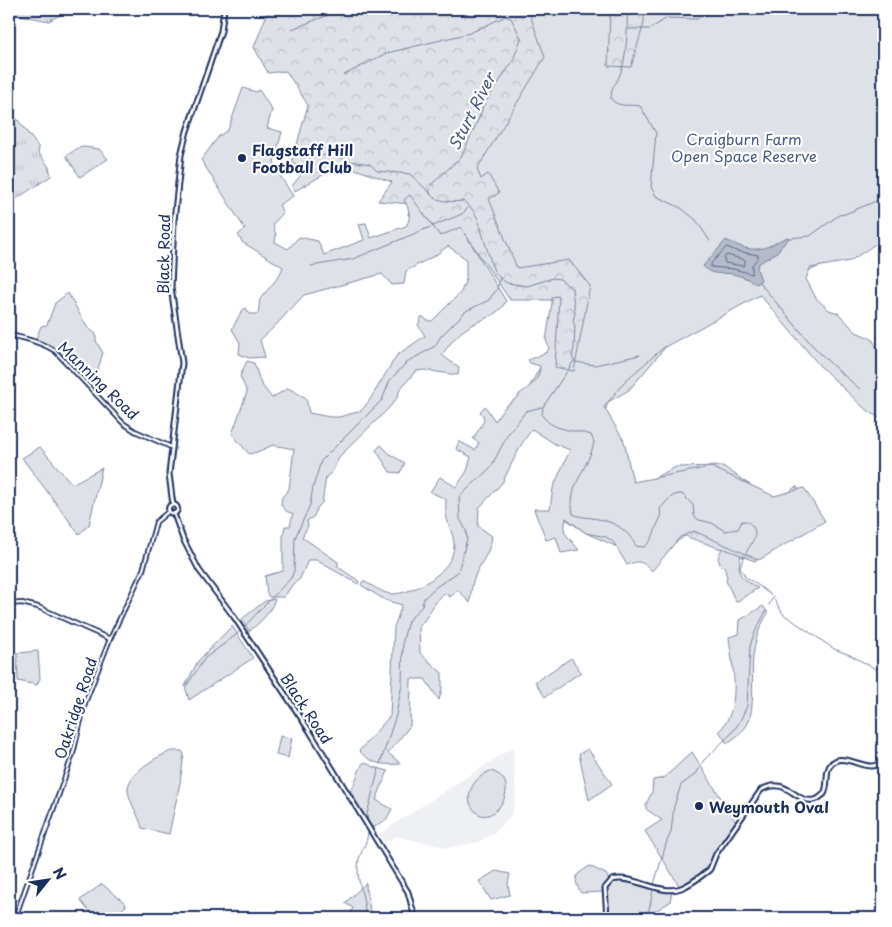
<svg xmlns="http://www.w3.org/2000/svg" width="892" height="927" font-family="'Playpen Sans',sans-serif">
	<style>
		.built { fill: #eff0f4 }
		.grass { fill: url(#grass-tufts); stroke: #7c88a2 }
		.forest { fill: url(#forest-crowns); stroke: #7c88a2 }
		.park { fill: #dee1e7; stroke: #7c88a2 }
		.water { fill: #b5bbca; stroke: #77839f }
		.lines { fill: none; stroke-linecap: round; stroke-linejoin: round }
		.shore { stroke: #596789; stroke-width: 1 }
		.stream { stroke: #77839f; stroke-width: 1 }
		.tertiary-casing { stroke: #1b2f5e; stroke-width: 6 }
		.secondary-casing { stroke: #1b2f5e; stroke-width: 7 }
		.tertiary { stroke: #fff; stroke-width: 2.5 }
		.secondary { stroke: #fff; stroke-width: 3 }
		.poi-dot { fill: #1b2f5e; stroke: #fff; stroke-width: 2 }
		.labels { text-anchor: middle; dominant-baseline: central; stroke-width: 4.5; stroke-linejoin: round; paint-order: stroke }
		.park-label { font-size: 15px; fill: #4c5c80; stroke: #fff }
		.poi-label { font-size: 15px; font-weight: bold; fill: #1b2f5e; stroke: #fff; text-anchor: start }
		.street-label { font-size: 15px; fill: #1b2f5e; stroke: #fff }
		.water-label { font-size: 16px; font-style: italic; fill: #49597e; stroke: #fff }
	</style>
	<defs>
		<pattern id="grass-tufts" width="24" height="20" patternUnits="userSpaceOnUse" patternTransform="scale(1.25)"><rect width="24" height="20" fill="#dee1e7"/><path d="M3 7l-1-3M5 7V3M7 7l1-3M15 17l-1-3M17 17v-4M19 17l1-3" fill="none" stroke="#bec1c9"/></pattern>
		<pattern id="forest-crowns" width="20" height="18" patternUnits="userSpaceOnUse" patternTransform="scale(1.25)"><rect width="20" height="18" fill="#dee1e7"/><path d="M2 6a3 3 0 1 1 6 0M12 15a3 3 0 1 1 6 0" fill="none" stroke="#bec1c9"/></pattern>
	</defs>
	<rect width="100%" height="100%" fill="#fff"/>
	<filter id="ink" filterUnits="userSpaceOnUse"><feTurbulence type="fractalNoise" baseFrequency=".02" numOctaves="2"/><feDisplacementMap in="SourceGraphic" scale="10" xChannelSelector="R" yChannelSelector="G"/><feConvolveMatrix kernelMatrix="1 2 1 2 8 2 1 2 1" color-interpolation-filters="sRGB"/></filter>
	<g filter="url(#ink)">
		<!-- built -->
		<path class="built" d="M 513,747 L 516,797 L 512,814 L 494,833 L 478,842 L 448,848 L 396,836 L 384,843 L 379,834 Z"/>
		<!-- grass -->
		<g class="grass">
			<path d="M 9,9 L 71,9 L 49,21 L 9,13 Z"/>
			<path d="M 9,108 L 39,148 L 38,152 L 49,167 L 51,176 L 13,201 L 9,195 Z"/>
		</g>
		<!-- forest -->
		<path class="forest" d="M 269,9 L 883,9 L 844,257 L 757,291 L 668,344 L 629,390 L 608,402 L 605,412 L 634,488 L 676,467 L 723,466 L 767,497 L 784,497 L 796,486 L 821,516 L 755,561 L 685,536 L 649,561 L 586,533 L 554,511 L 574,454 L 526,393 L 552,345 L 556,300 L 510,300 L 461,228 L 440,236 L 427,218 L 408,215 L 410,204 L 378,201 L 392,182 L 352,168 L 323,175 L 295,191 L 292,186 L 304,171 L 292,162 L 308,105 L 286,71 L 268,73 L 254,47 Z"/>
		<!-- park -->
		<g class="park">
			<path d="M 536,9 L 608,9 L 610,12 L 608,66 L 631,67 L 644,23 L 644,9 L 883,9 L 883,239 L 850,261 L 810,268 L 806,279 L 816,298 L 829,310 L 838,313 L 856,332 L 872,339 L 883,358 L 883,421 L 863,407 L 819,365 L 760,295 L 663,348 L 625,381 L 604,407 L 624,441 L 633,482 L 711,467 L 774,496 L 804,488 L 825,521 L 759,560 L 694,531 L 680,537 L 652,571 C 643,561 638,560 627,565 L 614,543 L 611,540 L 606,537 L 586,533 L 566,518 L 564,532 L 579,550 L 561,553 L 556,537 L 546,540 C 543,529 537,520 534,509 L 550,509 L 553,488 L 570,450 L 555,444 L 532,429 L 521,445 L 502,483 L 479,508 L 478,526 L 492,536 C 490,555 479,563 474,579 C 471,586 471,595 470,603 L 458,590 L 450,597 L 445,593 C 433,602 429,616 419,627 L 420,653 L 442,673 L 442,689 L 439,700 L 425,679 L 411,679 L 410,726 L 388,753 L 401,764 C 381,765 374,765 359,751 L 390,716 L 394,627 L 402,605 L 385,600 L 361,585 L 363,581 C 372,585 382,593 391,594 C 415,594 454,571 454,545 C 454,535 449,528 447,519 C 445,513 446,506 446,499 L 430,492 L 440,477 L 456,487 L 467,471 L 471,457 L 456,449 L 459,441 L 475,450 L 479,443 L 473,439 L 484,421 L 483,415 L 480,412 L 485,406 L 495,421 L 505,407 L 519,396 L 519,394 C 530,387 540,380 540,366 L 530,363 L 528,360 L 547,352 L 549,348 L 546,340 L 552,303 L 552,297 L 559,296 L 555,367 L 574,371 L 590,286 L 569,260 L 517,268 L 489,199 L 499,193 L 488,174 L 481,179 L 477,169 L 545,57 L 530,15 Z"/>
			<path d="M 243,88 L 256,92 L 259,90 L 272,110 L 267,128 L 282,132 L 274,162 L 276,169 L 293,196 L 279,205 L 283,213 L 273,224 L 276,236 L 275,242 L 288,249 L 299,237 L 318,241 L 324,255 L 364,240 L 359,224 L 366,223 L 371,238 L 406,226 C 412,218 409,208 404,200 L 410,195 L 440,236 L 461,227 L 506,301 C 499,317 479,319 467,328 C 456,335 449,345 442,355 L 459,368 L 458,375 L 424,370 L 416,371 L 400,389 L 397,398 L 388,409 L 340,456 L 332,472 L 326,477 L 322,503 L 317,508 L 314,516 L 307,521 L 308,526 L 302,537 L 338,562 L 338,567 L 359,581 L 358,584 L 316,560 L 308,560 L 300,579 L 293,584 L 284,597 L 269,597 L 267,594 L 265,576 L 283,571 L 283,537 L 285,526 L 290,526 L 293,514 L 286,511 L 281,505 L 282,497 L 289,489 L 294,449 L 273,445 L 257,452 L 249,454 L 232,434 L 247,392 L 240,376 L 247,361 L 254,363 L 261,384 L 272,398 L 288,388 L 306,398 L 309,413 L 330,417 L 339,417 L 361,411 L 369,401 L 397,355 L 425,336 L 418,325 L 422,316 L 428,321 L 432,321 L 461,292 L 466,279 L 466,259 L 448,246 L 436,255 L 406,271 L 404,284 L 392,285 L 382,274 L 304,295 L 275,326 L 260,340 L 265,357 L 249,358 L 239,354 L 240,343 L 232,329 L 241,312 L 245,308 L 250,314 L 258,314 L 260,299 L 279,276 L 283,267 L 242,242 L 238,235 L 245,229 L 201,160 L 218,137 L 228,130 Z"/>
			<path d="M 84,147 L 99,149 L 108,159 L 80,177 L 66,156 L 78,148 Z"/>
			<path d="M 68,293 L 87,327 L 96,334 L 96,341 L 103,353 L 95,378 L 89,384 L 58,350 L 36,339 L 41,326 L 47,325 L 55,303 Z"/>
			<path d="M 381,445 L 391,455 L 405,463 L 400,473 L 390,472 L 376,450 Z"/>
			<path d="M 40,447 L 72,484 L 102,468 L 89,525 L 79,534 L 22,458 Z"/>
			<path d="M 722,548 L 741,555 C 736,576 741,578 758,588 L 736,602 L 726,581 L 727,577 L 724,566 L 721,567 L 718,558 Z"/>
			<path d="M 275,599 C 270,613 261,622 249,631 L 242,619 L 265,601 Z"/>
			<path d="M 763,606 L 768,613 C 759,628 755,639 753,657 C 751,674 756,710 747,725 C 742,733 735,738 727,743 L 719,731 C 743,708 732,666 729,637 L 739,634 L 740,620 Z"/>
			<path d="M 232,626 L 253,658 L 189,700 L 185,686 L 198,661 Z"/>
			<path d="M 38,651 L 40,678 L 37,685 L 18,681 L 17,653 Z"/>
			<path d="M 571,658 L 581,672 L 545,697 L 535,682 Z"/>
			<path d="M 280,736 L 292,738 L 288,758 L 276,755 Z"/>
			<path d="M 588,749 L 612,784 L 589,800 L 579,754 Z"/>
			<path d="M 172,751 L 182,751 L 184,754 L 180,783 L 169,834 L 142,828 C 139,815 130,804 128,791 C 126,774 157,756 172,751 Z"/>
			<path d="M 692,752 L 736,822 L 715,852 L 709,867 L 680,887 L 645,831 L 662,820 L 646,809 L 646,804 L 652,792 L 653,780 L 664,778 Z"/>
			<path d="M 364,762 L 374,767 L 388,771 L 376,800 L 392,809 L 386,820 L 373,828 L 350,793 C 355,784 359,768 364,762 Z"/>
			<path d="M 490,771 C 526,779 493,831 475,811 C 461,796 475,777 490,771 Z"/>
			<path d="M 589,866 L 606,874 L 609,880 L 606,883 L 604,892 L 581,893 C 577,886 575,883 577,875 Z"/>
			<path d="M 496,871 L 510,874 L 508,884 L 510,895 L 491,900 L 479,881 Z"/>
			<path d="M 616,880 L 672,891 L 670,902 L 652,913 L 650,918 L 609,918 C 612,904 599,888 616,880 Z"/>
			<path d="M 366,883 C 366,895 371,907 370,918 L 348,918 L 353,908 L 345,903 Z"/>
			<path d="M 102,884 L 125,903 L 126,906 L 117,913 L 116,918 L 97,918 L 87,909 L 80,900 Z"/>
		</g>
		<!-- water -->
		<path class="water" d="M 788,237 L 789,238 L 776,253 L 758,264 L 757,269 L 761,280 L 756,284 C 750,279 741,276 733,274 C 722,272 712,277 703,266 L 726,240 C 741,247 752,253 769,246 C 776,243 781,239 788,237 Z"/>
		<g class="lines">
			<!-- shore -->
			<g class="shore">
				<path d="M 727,247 L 736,251 L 758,255 L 758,258 L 752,265 L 752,274 L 734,269 L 711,267 L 711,264 Z"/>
				<path d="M 727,255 L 745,260 L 745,264 L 743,266 L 725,263 L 724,259 Z"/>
			</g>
			<!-- stream -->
			<g class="stream">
				<path d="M 496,9 L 504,16 L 511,18 L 521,38 C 519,46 515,53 513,61 L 483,106 L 480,116 L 461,157 L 433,183 C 419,201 452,203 463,201 L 473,210 L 478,219 L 490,259 L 494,271 L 500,278 L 507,283 L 527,286 L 553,278 L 560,279 L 572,289 L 575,313 L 573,321 L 575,326 L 574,348 L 572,356 L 574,361 L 543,407 L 542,415 C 553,432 574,429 591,435 L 594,442 C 589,468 567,485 573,514 C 579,517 585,517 592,518 C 612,521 626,527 636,546 L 644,547 C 654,541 655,527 661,517 L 660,509 C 666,502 672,493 682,494 L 693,505 L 694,516 L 699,520 L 712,523 L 725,531 L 738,529 L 742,521 C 747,521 749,522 752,526 C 760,535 750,544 746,553"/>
				<path d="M 627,9 C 628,27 627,60 619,77 C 614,88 612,83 611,99 C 618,108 630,104 640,106 L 656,133 L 651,187 L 656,196 L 681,208 L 696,220 L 710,241"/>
				<path d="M 882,9 L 883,9"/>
				<path d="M 292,29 L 344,9"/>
				<path d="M 628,29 L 650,29 L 667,18 L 697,19 L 716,9"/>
				<path d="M 344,75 L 387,53 L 470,33 L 504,17"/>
				<path d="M 309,159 L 330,154 L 350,161 L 370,164 L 377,171 L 410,174 L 431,194"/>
				<path d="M 789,238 L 810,236 L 839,215 L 845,214 L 883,198"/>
				<path d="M 311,266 L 353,259 L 462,214 L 468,208"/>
				<path d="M 759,282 L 812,345 L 833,366 L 860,389"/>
				<path d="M 575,362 L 595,365 L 640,355"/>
				<path d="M 744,556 L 740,568 L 746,578 L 755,583 L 772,596 L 783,614 L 834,649 L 850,655 L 883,673"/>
				<path d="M 769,605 L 772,599"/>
				<path d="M 187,685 L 205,658 L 236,635 L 291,578 L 294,571 L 295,538 L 310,505 L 313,487 L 321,461 L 382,400 L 390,380 L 406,363 L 435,346 L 441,336 L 466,311 L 489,300 L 497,289 L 500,278"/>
				<path d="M 380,764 L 396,715 L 402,684 L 403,640 L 408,621 L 422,606 L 424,598 L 436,587 L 458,572 L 467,539 L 466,530 L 460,519 L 459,497 L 491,467 L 508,434 L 526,411 L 542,407"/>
				<path d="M 368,823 L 367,814 L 379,768"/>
				<path d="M 365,918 C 367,899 354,879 359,859 C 362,849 369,840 368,829"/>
				<path d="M 646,918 L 650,906 L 654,884 L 667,841 L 671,832 L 674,806 L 681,785 L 696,774 L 704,760 L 731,734 L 739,723 L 747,706 L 750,646 L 754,634 L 766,611"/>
			</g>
			<defs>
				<g id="tertiary">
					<path d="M 9,335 C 25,338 41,342 55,351 L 123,423 L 135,431 L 171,447"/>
					<path d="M 9,604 L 22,603 L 38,607 L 110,639"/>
					<path d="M 15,918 L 73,754 L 85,703 L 110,639 L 143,570 L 156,522 L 169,511"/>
				</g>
				<g id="secondary">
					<circle cx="173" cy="509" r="4.5"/>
					<path d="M 173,505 L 169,474 L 182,363 L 171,287 L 174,221 L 181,155 L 187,131 L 221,31 L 224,9"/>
					<path d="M 174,514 L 183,539 L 199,570 L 234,617 L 309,730 L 408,892 L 415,918"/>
					<path d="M 607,918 L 605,888 L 612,880 C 633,874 660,896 681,888 C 690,885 700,877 708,871 L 710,869 L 716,854 L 761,790 C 787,775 795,804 814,800 C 818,800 821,796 824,794 C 828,787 826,778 828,770 C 835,749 857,766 871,766 C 875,766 880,764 883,763"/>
				</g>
			</defs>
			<!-- tertiary casing -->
			<use href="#tertiary" class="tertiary-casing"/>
			<!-- secondary casing -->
			<use href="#secondary" class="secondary-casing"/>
			<!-- tertiary -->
			<use href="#tertiary" class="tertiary"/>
			<!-- secondary -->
			<use href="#secondary" class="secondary"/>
		</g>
	</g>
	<!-- markers -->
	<g class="poi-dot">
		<circle cx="242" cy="158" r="5"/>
		<circle cx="699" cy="806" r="5"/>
	</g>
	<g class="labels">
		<!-- park labels -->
		<g class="park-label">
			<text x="744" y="138">Craigburn Farm<tspan x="744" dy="17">Open Space Reserve</tspan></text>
		</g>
		<!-- poi labels -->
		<g class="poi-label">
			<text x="252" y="149">Flagstaff Hill<tspan x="252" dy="17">Football Club</tspan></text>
			<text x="709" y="806">Weymouth Oval</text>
		</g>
		<!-- street labels -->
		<g class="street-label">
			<text transform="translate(163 254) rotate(-89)">Black Road</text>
			<text transform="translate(99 380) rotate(44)">Manning Road</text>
			<text transform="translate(75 708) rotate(-72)">Oakridge Road</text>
			<text transform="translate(307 708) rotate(57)">Black Road</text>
		</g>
		<!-- water labels -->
		<g class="water-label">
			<text transform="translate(471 111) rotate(-63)">Sturt River</text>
		</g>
	</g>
	<!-- margin -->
	<rect width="892" height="927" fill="none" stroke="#fff" stroke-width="30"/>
	<rect x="15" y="15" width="862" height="897" fill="none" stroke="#1b2f5e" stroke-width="2" filter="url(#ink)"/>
	<!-- north arrow -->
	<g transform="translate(48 880) rotate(60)" stroke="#ffffff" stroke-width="4" paint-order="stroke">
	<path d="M0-4L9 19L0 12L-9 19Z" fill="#1b2f5e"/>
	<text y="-8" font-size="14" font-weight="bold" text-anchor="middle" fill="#1b2f5e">N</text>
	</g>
</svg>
